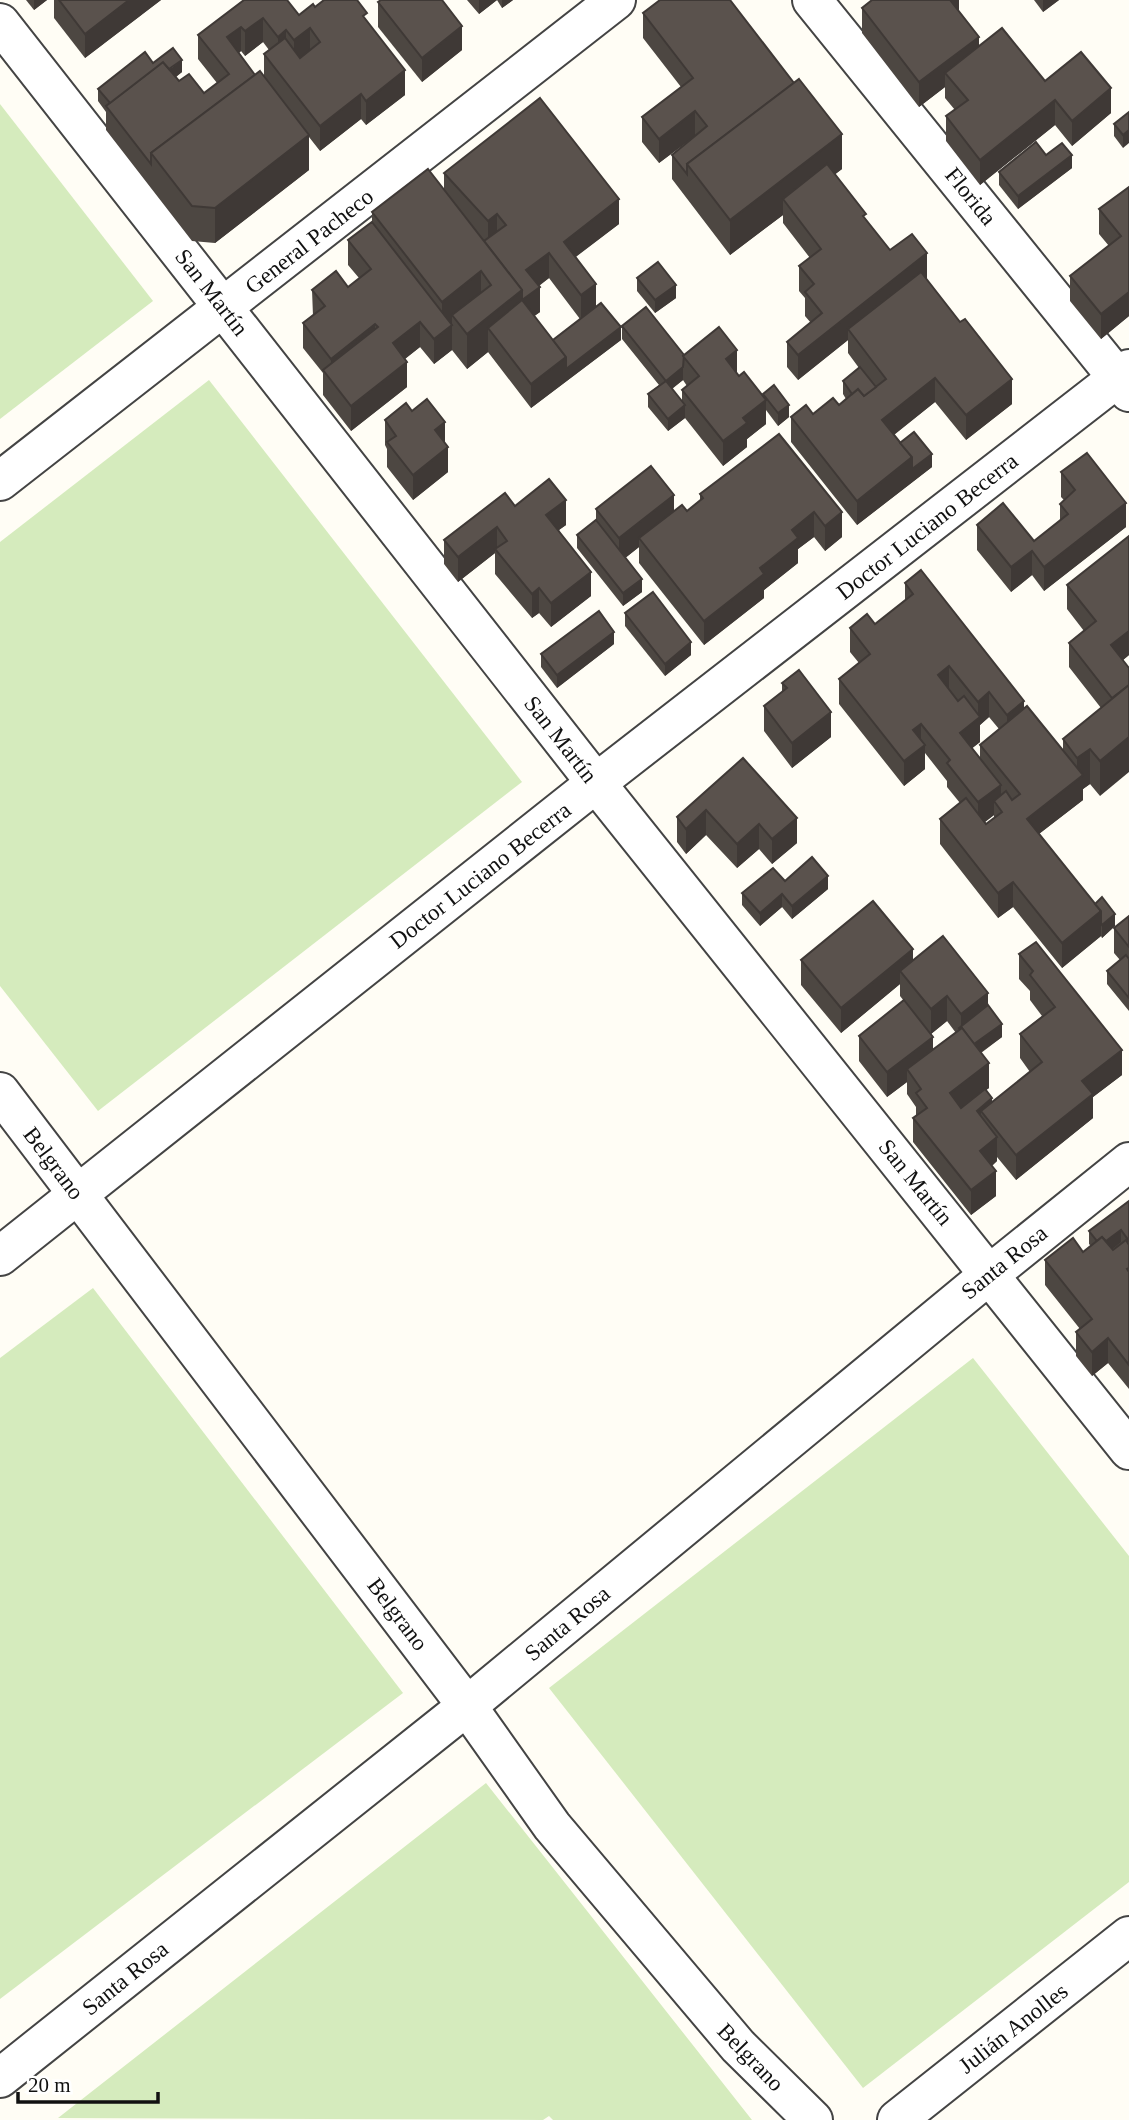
<svg xmlns="http://www.w3.org/2000/svg" width="1129" height="2120" viewBox="0 0 1129 2120" font-family="Georgia,serif">
<rect width="100%" height="100%" fill="#fffdf5"/>
<g fill="#d5ebbd">
<polygon points="0,104 153,301 0,419"/>
<polygon points="209,380 522,782 98,1111 0,986 0,542"/>
<polygon points="93,1288 403,1693 0,1999 0,1358"/>
<polygon points="973,1358 1129,1556 1129,1882 863,2088 549,1688"/>
<polygon points="486,1783 752,2120 553,2120 549,2116 543,2120 58,2118"/>
</g>
<g fill="none" stroke-linecap="round" stroke-linejoin="round">
<g stroke="#444" stroke-width="42">
<g id="minor">
<polyline points="812,0 1129,392"/>
<polyline points="0,23 596,783 1129,1450"/>
<polyline points="0,481 616,0"/>
<polyline points="0,1092 467,1706 552,1826 738,2046 813,2120"/>
<polyline points="0,1256 596,783 1129,369"/>
<polyline points="0,2078 467,1706 990,1274 1129,1162"/>
<polyline points="897,2120 1129,1936"/>
</g>
</g>
<use href="#minor" stroke="#fff" stroke-width="38"/>
</g>
<g fill="#4d4742" fill-rule="evenodd">
<polygon points="26,0 47,0 34,10"/>
<polygon points="54,0 161,0 85,58 54,18"/>
<path d="M244,0l55,15 16,-8 52,14 38,74 -39,30 -5,-6 -41,32 -11,-14v33l-94,73 -23,-2 -86,-111v-18l-8,-11v-12l55,-26 29,9 -6,5 3,4 25,12 13,-10 -19,-24v-24zM263,42l6,8 -5,4v22l-9,-1 -16,-22 2,-2 4,5z"/>
<polygon points="467,0 513,0 502,8 497,0 479,14"/>
<polygon points="959,0 959,11 979,47 1045,81 1111,113 1072,146 1055,125 980,185 946,141 946,116 955,110 945,98 945,87 919,107 862,33 862,8"/>
<polygon points="1034,0 1059,0 1043,12"/>
<polygon points="378,2 462,50 422,82 378,27"/>
<polygon points="643,13 842,169 835,174 866,221 890,250 927,278 926,279 1012,404 966,440 935,402 894,435 900,443 932,467 857,525 791,442 791,417 813,414 839,405 846,399 843,394 843,381 859,368 848,353 848,340 798,380 787,367 787,342 811,323 805,316 805,298 799,291 799,266 810,258 783,223 783,215 730,255 672,179 672,155 695,136 659,163 642,142 642,117 681,87 643,38"/>
<polygon points="1129,112 1123,148 1114,136 1114,124"/>
<polygon points="1046,155 1072,168 1018,209 999,185 999,172"/>
<path d="M444,173l175,51 -44,33 21,49 25,34 -90,68 -43,-56 -21,17 -15,-19 -18,14 -14,-17 -15,12 2,28 -56,44 -28,-36v-22l-20,-25v-25l10,-7 -1,-26 36,-3 11,-9 -11,-13v-25l24,-18v-10l72,-23zM549,278l31,41 -27,21 -19,-24 6,-4 -1,-26z"/>
<polygon points="1129,187 1129,316 1101,339 1070,301 1070,276 1109,246 1099,234 1099,209"/>
<polygon points="637,278 676,298 655,313 637,291"/>
<path d="M622,326l62,29 53,19 26,23v-3l26,23 -11,9 -12,-16v14l-19,15v8l-24,19 -38,-48 -17,13 -20,-24v-13l11,-9 -37,-46zM683,380l4,6 -5,4v12l-10,-13z"/>
<polygon points="412,411 445,443 448,472 413,500 387,467 387,449 385,445 385,420"/>
<polygon points="779,434 842,537 825,551 814,537 798,549 798,563 764,590 764,598 704,645 639,563 639,547 625,558 642,592 623,606 577,548 577,535 596,520 596,509 687,511 700,501 700,494"/>
<polygon points="1061,472 1126,527 1044,591 1032,575 1011,592 977,550 977,525 1034,541 1060,521 1060,504 1064,500 1061,497"/>
<polygon points="515,506 566,525 559,530 591,596 551,627 539,613 532,618 495,574 495,553 458,582 444,564 444,540"/>
<path d="M1129,536v119l-6,5 -23,136 -10,-12 -7,5v11l-44,34 56,70 20,22 -13,12 -1,-2 -39,32 -49,-61 -15,11 -58,-74v-25l20,-16 -13,-16v-6l-22,-28v16l-21,17 -65,-82v-25l20,-16 -9,-11v-24l25,-4 30,-24v-17l158,167v-11l38,-31 -32,-41v-24l15,-12 -17,-22v-24zM989,717l10,12 -19,16v13l-8,-10 8,-6v-17zM994,815v3l-8,6 -1,-2z"/>
<polygon points="625,613 691,655 665,676 625,626"/>
<polygon points="614,644 557,688 541,667 541,654"/>
<polygon points="782,683 831,737 792,768 764,731 764,706 782,692"/>
<polygon points="743,758 797,843 772,864 759,849 737,868 706,835 686,854 677,842 677,817"/>
<polygon points="785,881 828,889 792,919 782,907 760,926 742,905 742,893"/>
<polygon points="1129,916 1129,1011 1107,984 1107,971 1120,960 1114,953 1114,928"/>
<path d="M1019,954l103,121 -29,22v21l-77,62 -19,-23v4l-5,5 4,30 -25,19 -58,-73v-24l3,-2v-9l-9,-13v-12l-20,15 -28,-36v-25l45,-35 -4,-5v-12l-59,49 -40,-48v-25l112,1 75,44 14,32 -21,16 8,35 -3,2 6,12 38,-30 -10,-14v-24l22,-18 -12,-16v-9l-11,-12zM947,1021l9,12 -23,17 -2,-16z"/>
<polygon points="1129,1201 1129,1389 1108,1363 1092,1376 1076,1356 1076,1332 1080,1329 1045,1285 1045,1260 1083,1252 1091,1246 1089,1244 1089,1231"/>
</g>
<g fill="#3f3936">
<polygon points="34,0 47,0 34,10"/>
<polygon points="129,0 161,0 85,58 85,34"/>
<polygon points="479,0 497,0 479,14"/>
<polygon points="502,0 513,0 502,8"/>
<polygon points="950,0 959,0 959,18"/>
<polygon points="1043,0 1059,0 1043,12"/>
<polygon points="263,18 263,42 245,56 245,31"/>
<polygon points="462,26 462,50 422,82 422,58"/>
<polygon points="241,27 241,51 227,62 227,37"/>
<polygon points="310,28 310,53 294,64 294,40"/>
<polygon points="286,30 286,55 278,62 278,37"/>
<polygon points="979,37 979,62 945,73 945,87 919,107 919,82"/>
<polygon points="182,60 182,72 118,121 115,110"/>
<polygon points="405,70 405,95 366,125 366,101"/>
<polygon points="1111,88 1111,113 1072,146 1072,121"/>
<polygon points="361,94 361,119 320,151 320,126"/>
<polygon points="1055,100 1055,125 980,185 980,160"/>
<polygon points="695,111 695,136 659,163 659,139"/>
<polygon points="1129,130 1129,143 1123,148 1123,135"/>
<polygon points="842,134 842,169 791,209 783,199 783,215 730,255 730,220"/>
<polygon points="309,135 309,170 215,243 215,208"/>
<polygon points="1072,155 1072,168 1018,209 1018,196"/>
<polygon points="619,199 619,224 564,266 564,242"/>
<polygon points="497,214 497,238 488,246 488,221"/>
<polygon points="549,253 549,278 526,295 526,270"/>
<polygon points="927,253 927,278 853,336 848,329 848,340 798,380 798,355"/>
<polygon points="481,271 481,306 452,315 452,350 434,364 434,339 442,333 442,302"/>
<polygon points="596,284 596,309 581,320 581,295"/>
<polygon points="676,285 676,298 655,313 655,300"/>
<polygon points="540,287 540,312 522,325 522,300"/>
<polygon points="522,290 522,325 488,328 488,352 467,369 467,334"/>
<polygon points="1129,292 1129,316 1101,339 1101,314"/>
<polygon points="420,322 420,347 393,368 393,343"/>
<polygon points="375,324 375,349 331,381 331,359"/>
<polygon points="621,327 621,340 531,408 531,384 566,357"/>
<polygon points="737,350 737,375 726,359"/>
<polygon points="407,362 407,387 351,431 351,406"/>
<polygon points="683,367 683,380 666,393 666,381"/>
<polygon points="935,378 935,402 882,444 882,420"/>
<polygon points="1012,379 1012,404 966,440 966,415"/>
<polygon points="766,400 766,424 747,439 747,447 723,466 723,441 743,418"/>
<polygon points="685,405 685,418 668,431 668,419"/>
<polygon points="789,405 789,417 778,426 778,413"/>
<polygon points="445,422 445,447 435,430"/>
<polygon points="448,447 448,472 413,500 413,475"/>
<polygon points="932,454 932,467 857,525 857,501 912,457"/>
<polygon points="674,495 674,519 639,538 639,547 619,563 619,538"/>
<polygon points="566,500 566,525 546,539 546,515"/>
<polygon points="1126,503 1126,527 1044,591 1044,567"/>
<polygon points="814,512 814,537 798,549 798,563 764,590 764,598 704,645 704,621 760,568 792,530"/>
<polygon points="842,512 842,537 825,551 825,526"/>
<polygon points="497,527 497,551 495,549 495,553 458,582 458,557"/>
<polygon points="1032,551 1032,575 1011,592 1011,567"/>
<polygon points="591,572 591,596 551,627 551,603"/>
<polygon points="642,579 642,592 623,606 623,593"/>
<polygon points="539,588 539,613 532,618 532,594"/>
<polygon points="1129,631 1129,655 1111,670 1111,645"/>
<polygon points="614,632 614,644 557,688 557,675"/>
<polygon points="691,642 691,655 665,676 665,664"/>
<polygon points="949,666 949,691 938,675"/>
<polygon points="989,692 989,717 980,725 980,742 960,758 960,733 978,719 978,702"/>
<polygon points="1024,701 1024,726 1007,740 1007,715"/>
<polygon points="831,712 831,737 792,768 792,743"/>
<polygon points="921,724 921,748 925,745 925,769 904,786 904,761 913,730"/>
<polygon points="1129,737 1129,772 1100,796 1100,761"/>
<polygon points="1090,749 1090,784 1083,789 1083,800 1027,843 1027,819 1077,779 1077,758"/>
<polygon points="1001,785 1001,810 994,801 994,815 978,827 978,802"/>
<polygon points="706,810 706,835 686,854 686,829"/>
<polygon points="797,818 797,843 772,864 772,839"/>
<polygon points="759,824 759,849 737,868 737,844"/>
<polygon points="828,876 828,889 792,919 792,906"/>
<polygon points="1013,882 1013,907 998,918 998,893"/>
<polygon points="782,894 782,907 760,926 760,913"/>
<polygon points="1101,911 1101,936 1062,968 1062,943"/>
<polygon points="1115,914 1115,926 1102,938 1102,925"/>
<polygon points="913,949 913,973 900,971 900,984 841,1033 841,1008"/>
<polygon points="988,993 988,1018 961,1030 961,1014"/>
<polygon points="947,996 947,1021 931,1034 931,1009"/>
<polygon points="1002,1024 1002,1037 973,1058 973,1045"/>
<polygon points="933,1037 933,1061 907,1069 907,1082 887,1097 887,1072"/>
<polygon points="1122,1050 1122,1075 1093,1097 1093,1118 1016,1180 1016,1155 1082,1081"/>
<polygon points="989,1063 989,1088 950,1117 950,1093"/>
<polygon points="992,1098 992,1122 981,1111 981,1132 977,1111"/>
<polygon points="997,1137 997,1161 980,1175 980,1151"/>
<polygon points="996,1171 996,1196 971,1215 971,1190"/>
<polygon points="1121,1230 1121,1242 1101,1258 1101,1245"/>
<polygon points="1108,1338 1108,1363 1092,1376 1092,1352"/>
</g>
<g fill="#5a524d" stroke="#3f3936" stroke-width="2">
<polygon points="59,0 129,0 85,34"/>
<polygon points="244,0 287,0 299,15 313,4 315,7 324,0 357,0 367,13 363,16 405,70 366,101 361,94 320,126 264,54 285,38 300,58 320,42 310,28 294,40 286,30 278,37 263,18 245,31 241,27 227,37 255,75 151,153 151,164 106,106 163,62 179,81 189,74 204,93 229,74 198,35"/>
<polygon points="381,0 442,0 462,26 422,58 378,2"/>
<polygon points="660,0 730,0 794,83 687,164 687,174 672,155 707,126 695,111 659,139 642,117 693,78 643,13"/>
<polygon points="872,0 950,0 979,37 919,82 862,8"/>
<polygon points="1002,28 1045,81 1081,52 1111,88 1072,121 1055,100 980,160 946,116 968,100 945,73"/>
<polygon points="173,48 182,60 169,69 163,62 110,103 98,89 145,52 153,63"/>
<polygon points="260,71 309,135 215,208 192,206 151,153"/>
<polygon points="799,79 842,134 730,220 687,164"/>
<polygon points="540,98 619,199 564,242 596,284 581,295 549,253 526,270 540,287 522,300 522,290 484,241 506,225 497,214 488,221 444,173"/>
<polygon points="1129,112 1129,130 1123,135 1114,124"/>
<polygon points="1036,142 1046,155 1062,143 1072,155 1018,196 999,172"/>
<polygon points="827,164 866,214 863,216 890,250 912,234 927,253 798,355 787,342 822,313 805,292 814,284 799,266 821,249 783,199"/>
<polygon points="428,169 522,290 467,334 452,315 491,285 481,271 442,302 372,212"/>
<polygon points="1129,187 1129,292 1101,314 1070,276 1121,236 1099,209"/>
<polygon points="372,222 452,325 434,339 420,322 393,343 407,362 351,406 323,370 378,327 375,324 331,359 303,323 325,306 312,290 336,271 348,287 371,269 348,240"/>
<polygon points="658,262 676,285 655,300 637,278"/>
<polygon points="921,272 960,322 965,319 1012,379 966,415 935,378 882,420 912,457 857,501 791,417 806,405 813,414 833,398 839,405 858,389 864,396 886,379 848,329"/>
<polygon points="522,300 566,357 531,384 488,328"/>
<polygon points="601,303 621,327 566,369 566,357 553,340"/>
<polygon points="646,307 684,355 683,367 666,381 622,326"/>
<polygon points="719,327 737,350 726,359 739,376 744,372 766,400 743,418 747,423 723,441 682,390 699,376 683,356"/>
<polygon points="860,367 876,387 864,396 858,389 852,394 843,381"/>
<polygon points="666,381 685,405 668,419 648,394"/>
<polygon points="774,385 789,405 778,413 763,394"/>
<polygon points="427,399 445,422 435,430 448,447 413,475 387,442 396,436 385,420 406,403 412,411"/>
<polygon points="914,432 932,454 912,469 912,457 900,443"/>
<polygon points="779,434 842,512 825,526 814,512 792,530 798,538 760,568 764,574 704,621 639,538 682,505 687,511 703,498 700,494"/>
<polygon points="1087,453 1126,503 1044,567 1032,551 1011,567 977,525 1003,503 1034,541 1068,514 1060,504 1075,490 1061,472"/>
<polygon points="651,466 674,495 619,538 596,509"/>
<polygon points="549,479 566,500 546,515 591,572 551,603 539,588 532,594 495,549 507,541 497,527 458,557 444,540 505,493 515,506"/>
<polygon points="596,520 642,579 623,593 577,535"/>
<polygon points="1129,536 1129,631 1111,645 1129,668 1129,685 1112,698 1069,643 1096,621 1067,585"/>
<polygon points="921,570 1024,701 1007,715 989,692 978,702 949,666 938,675 958,701 964,696 980,717 960,733 1001,785 978,802 947,763 950,760 921,724 913,730 925,745 904,761 839,679 870,654 850,628 867,614 875,624 913,594 905,583"/>
<polygon points="653,592 691,642 665,664 625,613"/>
<polygon points="599,611 614,632 557,675 541,654"/>
<polygon points="799,670 831,712 792,743 764,706 787,688 782,683"/>
<polygon points="1129,685 1129,737 1100,761 1090,749 1077,758 1063,739"/>
<polygon points="1027,706 1083,775 1027,819 1101,911 1062,943 1013,882 998,893 940,819 966,798 986,824 1002,812 994,801 1006,791 1012,800 1020,794 980,745"/>
<polygon points="743,758 797,818 772,839 759,824 737,844 706,810 686,829 677,817"/>
<polygon points="812,857 828,876 792,906 782,894 760,913 742,893 773,868 785,881"/>
<polygon points="1102,897 1115,914 1102,925 1101,923 1101,911 1095,904"/>
<polygon points="873,901 913,949 841,1008 801,960"/>
<polygon points="1129,916 1129,947 1114,928"/>
<polygon points="943,936 988,993 961,1014 947,996 931,1009 900,971"/>
<polygon points="1036,942 1122,1050 1082,1081 1093,1094 1016,1155 981,1111 1042,1062 1020,1034 1055,1007 1030,975 1033,971 1019,954"/>
<polygon points="1126,955 1129,959 1129,998 1107,971"/>
<polygon points="904,1000 933,1037 887,1072 859,1036"/>
<polygon points="988,1005 1002,1024 974,1044 962,1028 960,1029 959,1028"/>
<polygon points="962,1028 989,1063 950,1093 961,1108 985,1089 992,1098 977,1111 997,1137 980,1151 996,1171 971,1190 913,1118 927,1108 916,1093 921,1089 907,1069"/>
<polygon points="1129,1201 1129,1241 1121,1230 1106,1241 1102,1237 1097,1241 1089,1231"/>
<polygon points="1102,1237 1113,1250 1126,1240 1129,1245 1129,1268 1127,1269 1129,1272 1129,1365 1108,1338 1092,1352 1076,1332 1092,1319 1045,1260 1073,1238 1083,1252"/>
</g>
<g text-anchor="middle" stroke-width="7" stroke-linejoin="round" paint-order="stroke">
<g font-size="23" fill="#111" stroke="#fff">
<text transform="translate(971 196) rotate(51)" y="8">Florida</text>
<text transform="translate(309 241) rotate(-38)" y="8">General Pacheco</text>
<text transform="translate(212 292) rotate(52)" y="8">San Martín</text>
<text transform="translate(927 526) rotate(-38)" y="8">Doctor Luciano Becerra</text>
<text transform="translate(561 739) rotate(52)" y="8">San Martín</text>
<text transform="translate(480 875) rotate(-38)" y="8">Doctor Luciano Becerra</text>
<text transform="translate(54 1163) rotate(53)" y="8">Belgrano</text>
<text transform="translate(916 1182) rotate(51)" y="8">San Martín</text>
<text transform="translate(1004 1262) rotate(-39)" y="8">Santa Rosa</text>
<text transform="translate(398 1614) rotate(53)" y="8">Belgrano</text>
<text transform="translate(567 1623) rotate(-40)" y="8">Santa Rosa</text>
<text transform="translate(125 1978) rotate(-39)" y="8">Santa Rosa</text>
<text transform="translate(1013 2028) rotate(-38)" y="8">Julián Anolles</text>
<text transform="translate(751 2057) rotate(46)" y="8">Belgrano</text>
</g>
</g>
<path d="M18 2092v10h140v-10" fill="none" stroke="#111111" stroke-width="3.5"/>
<text x="28" y="2092" font-size="21" fill="#111111" stroke="#ffffff" stroke-width="5" paint-order="stroke">20 m</text>
</svg>
